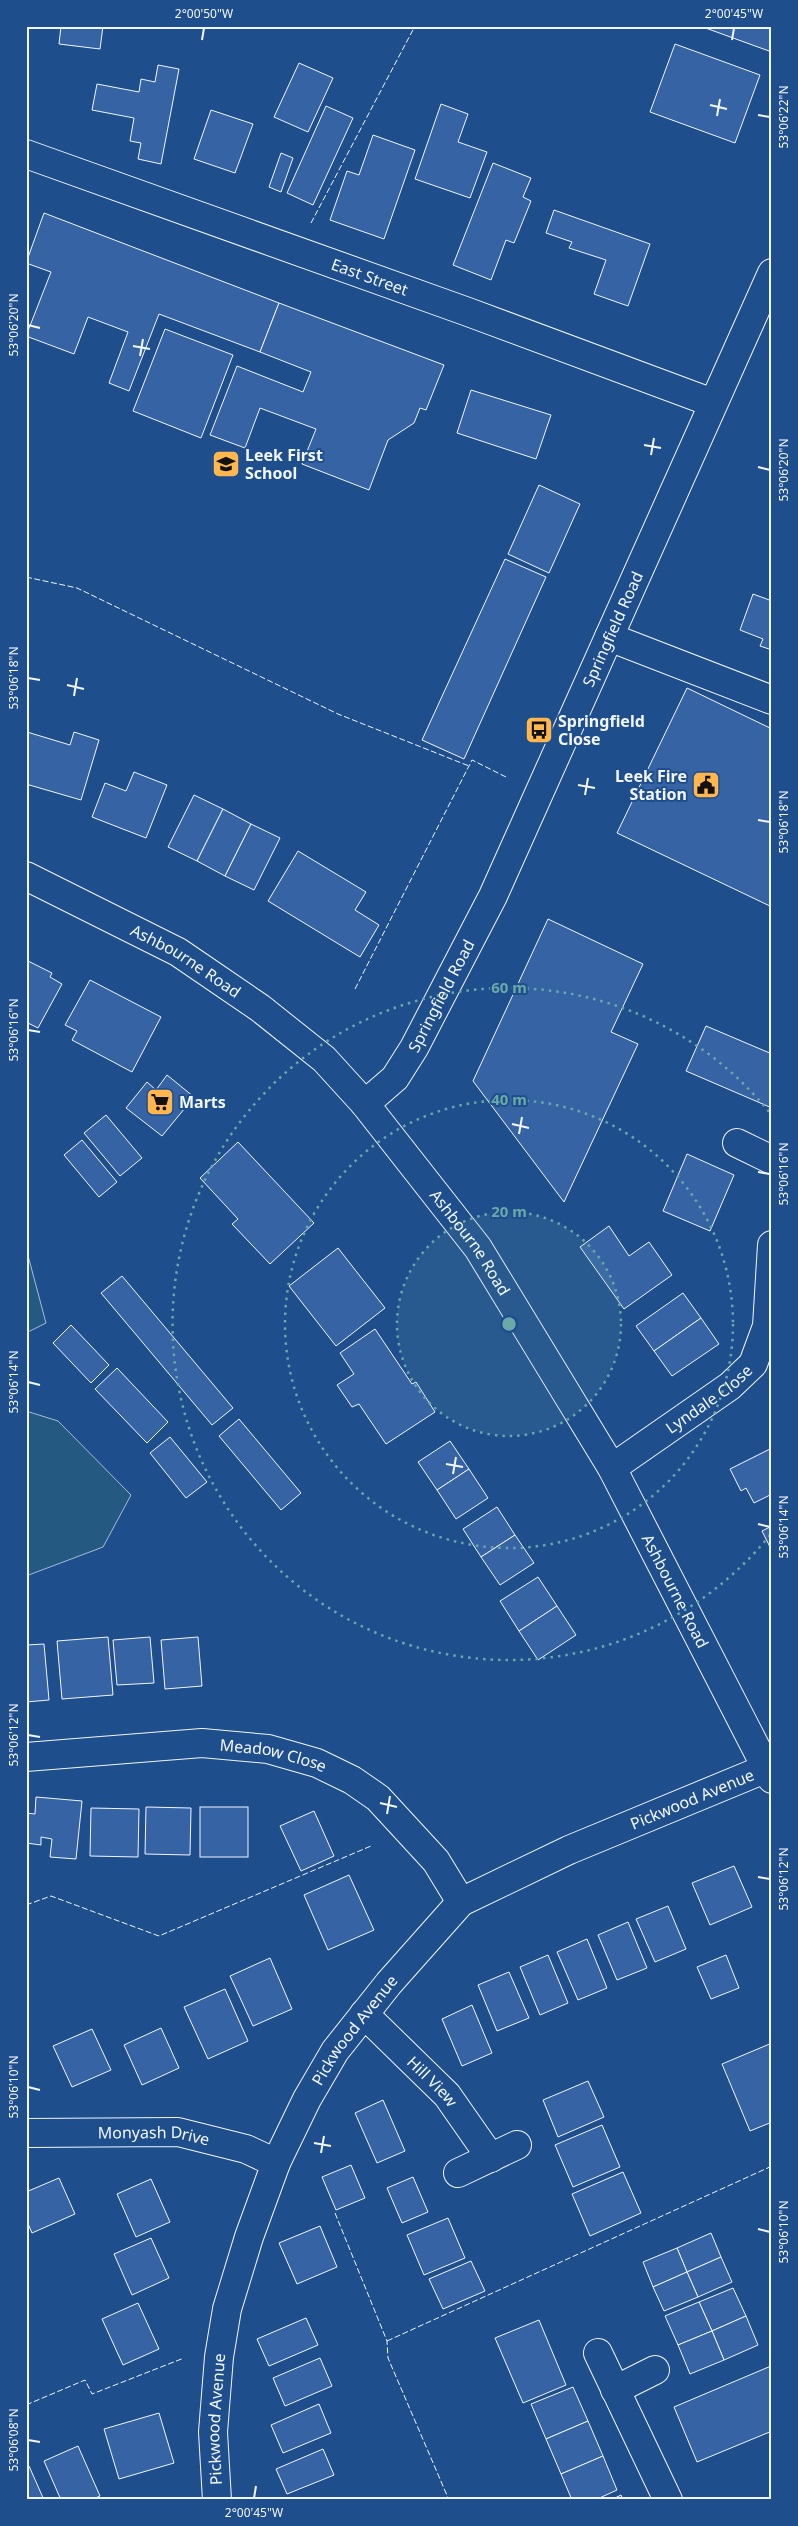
<svg xmlns="http://www.w3.org/2000/svg" width="798" height="2526" viewBox="0 0 798 2526" font-family="'Noto Sans',sans-serif">
<rect width="100%" height="100%" fill="#1f4e8c"/>
<g fill="#245a82" stroke="#a8bbd7">
<polygon points="26,1248 46,1323 26,1333"/>
<polygon points="26,1411 58,1421 131,1495 103,1547 26,1576"/>
</g>
<g fill="#3563a3" stroke="#f2f6ff">
<polygon points="61,26 103,26 100,49 59,44"/>
<polygon points="700,26 772,26 772,43 769,51"/>
<polygon points="675,44 760,75 735,143 650,112"/>
<polygon points="299,63 333,78 308,132 274,117"/>
<polygon points="158,65 179,69 161,164 138,159 141,143 130,141 134,118 92,110 97,84 139,92 141,79 155,82"/>
<polygon points="441,104 468,114 458,142 487,152 470,198 415,179"/>
<polygon points="326,106 353,118 313,205 287,193"/>
<polygon points="211,110 253,124 235,173 194,159"/>
<polygon points="373,135 415,150 384,239 330,220 347,171 359,175"/>
<polygon points="281,153 293,158 281,192 269,187"/>
<polygon points="493,163 531,178 523,197 531,201 514,243 506,240 491,280 453,265"/>
<polygon points="554,210 650,244 628,306 594,294 606,260 569,248 572,242 546,233"/>
<polygon points="44,213 279,303 260,352 159,314 129,391 109,383 128,332 88,317 74,354 26,336 51,272 26,263"/>
<polygon points="279,303 444,365 426,410 420,408 414,423 388,440 369,490 302,464 316,429 260,408 245,448 210,435 237,366 303,392 311,372 260,352"/>
<polygon points="165,329 233,355 201,438 133,411"/>
<polygon points="471,390 551,415 536,459 457,433"/>
<polygon points="539,485 580,504 549,573 508,554"/>
<polygon points="505,559 546,577 464,759 422,740"/>
<polygon points="753,594 772,601 772,650 760,646 763,639 740,630"/>
<polygon points="687,688 772,729 772,907 617,833"/>
<polygon points="27,732 70,745 74,732 99,740 81,800 26,784"/>
<polygon points="134,772 167,785 146,838 92,817 105,783 126,791"/>
<polygon points="194,795 223,809 197,861 168,847"/>
<polygon points="223,809 251,824 225,876 197,861"/>
<polygon points="251,824 280,838 254,890 225,876"/>
<polygon points="298,851 366,892 355,910 379,925 360,957 268,901"/>
<polygon points="548,919 643,964 611,1032 638,1044 564,1202 473,1081"/>
<polygon points="26,960 52,973 50,977 62,984 38,1028 26,1022"/>
<polygon points="90,980 161,1017 132,1072 72,1040 77,1031 65,1025"/>
<polygon points="706,1026 772,1054 772,1108 686,1071"/>
<polygon points="167,1075 194,1097 162,1136 126,1108 147,1082 156,1090"/>
<polygon points="106,1115 142,1158 120,1176 84,1133"/>
<polygon points="82,1140 117,1182 99,1197 64,1155"/>
<polygon points="238,1142 314,1223 270,1264 232,1224 238,1219 200,1178"/>
<polygon points="687,1154 734,1175 710,1231 663,1211"/>
<polygon points="609,1226 629,1256 649,1242 672,1275 624,1309 580,1247"/>
<polygon points="338,1248 385,1308 336,1346 289,1286"/>
<polygon points="122,1276 233,1408 212,1425 101,1293"/>
<polygon points="683,1293 701,1318 654,1351 636,1326"/>
<polygon points="701,1318 719,1344 672,1376 654,1351"/>
<polygon points="71,1325 109,1365 91,1383 53,1343"/>
<polygon points="375,1329 412,1384 416,1382 435,1412 386,1444 359,1404 352,1407 337,1385 354,1374 340,1353"/>
<polygon points="117,1368 168,1422 147,1443 95,1389"/>
<polygon points="239,1419 301,1493 281,1510 219,1436"/>
<polygon points="170,1437 207,1482 186,1498 150,1453"/>
<polygon points="450,1441 469,1469 437,1490 418,1462"/>
<polygon points="772,1448 772,1494 754,1503 746,1488 741,1491 730,1469"/>
<polygon points="469,1469 488,1498 456,1519 437,1490"/>
<polygon points="497,1507 515,1535 481,1557 463,1529"/>
<polygon points="772,1526 772,1551 762,1531"/>
<polygon points="515,1535 534,1563 500,1585 481,1557"/>
<polygon points="538,1577 557,1606 519,1631 500,1601"/>
<polygon points="557,1606 576,1635 538,1660 519,1631"/>
<polygon points="108,1637 113,1695 62,1699 57,1641"/>
<polygon points="150,1637 154,1683 117,1685 113,1640"/>
<polygon points="198,1637 202,1686 165,1689 161,1640"/>
<polygon points="44,1644 49,1700 26,1702 26,1645"/>
<polygon points="36,1797 82,1801 76,1859 50,1857 52,1839 41,1837 41,1845 26,1843 26,1813 35,1814"/>
<polygon points="146,1807 191,1808 190,1855 145,1854"/>
<rect x="200" y="1807" width="48" height="50"/>
<polygon points="91,1808 139,1809 138,1857 90,1856"/>
<polygon points="314,1811 334,1856 301,1871 280,1826"/>
<polygon points="734,1866 752,1907 710,1925 692,1883"/>
<polygon points="349,1875 374,1930 328,1950 304,1895"/>
<polygon points="668,1906 686,1949 655,1962 636,1919"/>
<polygon points="628,1922 647,1968 617,1980 598,1935"/>
<polygon points="587,1939 607,1988 578,2000 557,1952"/>
<polygon points="548,1955 568,2003 540,2015 520,1967"/>
<polygon points="726,1955 739,1988 711,1999 697,1967"/>
<polygon points="270,1958 292,2009 253,2026 230,1976"/>
<polygon points="509,1972 529,2018 497,2031 478,1985"/>
<polygon points="225,1989 248,2041 208,2059 184,2007"/>
<polygon points="472,2005 492,2053 462,2066 442,2019"/>
<polygon points="161,2028 179,2068 142,2085 124,2045"/>
<polygon points="92,2029 111,2070 72,2087 53,2046"/>
<polygon points="772,2043 772,2122 750,2131 722,2064"/>
<polygon points="588,2081 604,2117 558,2137 543,2100"/>
<polygon points="383,2100 405,2151 377,2163 355,2113"/>
<polygon points="602,2125 620,2167 573,2187 555,2145"/>
<polygon points="351,2165 365,2198 336,2210 322,2177"/>
<polygon points="623,2172 641,2213 590,2236 572,2194"/>
<polygon points="413,2177 428,2212 402,2223 387,2188"/>
<polygon points="59,2178 75,2214 32,2233 26,2219 26,2192"/>
<polygon points="151,2179 170,2222 136,2237 117,2194"/>
<polygon points="448,2218 465,2258 424,2275 407,2235"/>
<polygon points="320,2226 337,2267 297,2284 279,2243"/>
<polygon points="711,2233 721,2257 687,2272 677,2248"/>
<polygon points="151,2238 169,2278 132,2295 114,2254"/>
<polygon points="677,2248 687,2272 653,2287 643,2262"/>
<polygon points="721,2257 732,2282 698,2297 687,2272"/>
<polygon points="471,2261 485,2291 443,2309 429,2279"/>
<polygon points="687,2272 698,2297 664,2311 653,2287"/>
<polygon points="733,2288 746,2316 712,2331 699,2302"/>
<polygon points="699,2302 712,2331 678,2345 665,2316"/>
<polygon points="138,2303 159,2349 123,2365 102,2319"/>
<polygon points="746,2316 758,2345 724,2360 712,2331"/>
<polygon points="306,2318 318,2345 269,2366 257,2339"/>
<polygon points="539,2320 566,2385 523,2403 495,2338"/>
<polygon points="712,2331 724,2360 690,2374 678,2345"/>
<polygon points="320,2358 332,2386 285,2406 273,2378"/>
<polygon points="771,2366 772,2431 697,2462 674,2407"/>
<polygon points="573,2387 588,2421 546,2439 531,2404"/>
<polygon points="319,2404 331,2433 283,2453 271,2425"/>
<polygon points="159,2413 174,2463 119,2479 104,2429"/>
<polygon points="588,2421 603,2456 561,2474 546,2439"/>
<polygon points="78,2446 100,2496 91,2500 61,2500 44,2461"/>
<polygon points="323,2449 334,2475 287,2494 276,2469"/>
<polygon points="603,2456 617,2490 595,2500 572,2500 561,2474"/>
<polygon points="29,2466 44,2500 26,2500 26,2468"/>
<polygon points="621,2495 623,2500 611,2500"/>
</g>
<g fill="none" stroke-linecap="round" stroke-linejoin="round">
<g stroke="#f2f6ff" stroke-width="30">
<g id="street">
<path id="s1" d="M26,154l442,158 245,91"/>
<polyline points="609,637 772,700"/>
<polyline points="737,1143 772,1160"/>
<path id="s2" d="M612,1468l118,-82 23,-22 14,-38 5,-81"/>
<path id="s3" d="M26,1757l176,-14 66,6 49,14 35,17 26,18 58,63 25,41"/>
<path id="s4" d="M364,2014l83,81 44,63"/>
<path id="s5" d="M26,2133l152,-1 68,17 30,14"/>
<polyline points="458,2173 517,2145"/>
<polyline points="598,2353 668,2500"/>
<polyline points="615,2390 655,2370"/>
<path id="s6" d="M217,2500l-4,-68 6,-75 8,-48 22,-72 27,-74 31,-64 28,-48 54,-68 72,-81 108,-52 198,-82"/>
</g>
</g>
<g stroke="#f2f6ff" stroke-width="30">
<g id="highway">
<path id="s7" d="M26,876l152,76 82,56 64,51 41,45 113,144 134,220 160,311"/>
<path id="s8" d="M365,1104l30,-26 19,-30 79,-152 279,-623"/>
</g>
</g>
<use href="#street" stroke="#1f4e8c" stroke-width="28"/>
<use href="#highway" stroke="#1f4e8c" stroke-width="28"/>
<g stroke="#f2f6ff" stroke-width="1" stroke-dasharray="6 2.5" stroke-linecap="butt">
<polyline points="311,223 415,26"/>
<polyline points="26,577 77,588 338,714 469,766"/>
<polyline points="355,989 472,760 508,778"/>
<polyline points="26,1905 51,1896 159,1936 371,1846"/>
<polyline points="335,2213 387,2341 388,2358 449,2500"/>
<polyline points="387,2341 772,2166"/>
<polyline points="26,2405 85,2380 92,2394 184,2358"/>
</g>
</g>
<path fill="none" stroke="#f2f6ff" stroke-width="2" d="M202,40l2,-12M732,40l2,-12M710,105l17,4M758,115l12,2M717,116l3,-17M28,325l12,3M133,346l17,3M140,356l3,-17M644,445l17,3M651,455l3,-17M758,467l12,3M28,678l12,2M67,685l17,4M74,696l3,-18M578,785l17,3M585,795l3,-17M758,820l12,2M28,1030l12,2M512,1124l17,4M519,1134l3,-17M758,1172l12,2M28,1382l12,3M446,1464l17,3M453,1474l3,-17M758,1524l12,3M28,1735l12,2M380,1803l17,4M387,1814l3,-18M758,1877l12,2M28,2087l12,3M314,2143l17,3M321,2153l3,-17M758,2229l12,3M28,2440l12,2M254,2498l2,-12"/>
<circle cx="509" cy="1324" r="112" fill="#6aa9a8" fill-opacity=".12"/>
<g fill="none" stroke="#6aa9a8" stroke-width="2.5" stroke-dasharray="2.5 5">
<circle cx="509" cy="1324" r="112"/>
<circle cx="509" cy="1324" r="224"/>
<path d="M770 1535A336 336 0 1 1 770 1113"/>
</g>
<defs>
<g id="school-square" transform="scale(1.4375)"><rect x="-9" y="-9" width="18" height="18" rx="4" fill="#ffb74d" stroke="#1f4e8c"/><path d="M0-5L7-2L0 1L-7-2ZM-4 1L0 2.5L4 1V4Q0 6-4 4Z" fill="#111"/></g>
<g id="bus-square" transform="scale(1.4375)"><rect x="-9" y="-9" width="18" height="18" rx="4" fill="#ffb74d" stroke="#1f4e8c"/><path d="M-5-6H5V4H4V6H2V4H-2V6H-4V4H-5ZM-3.5-4V0h7V-4ZM-3.5 1.2v1.5H-2V1.2ZM2 1.2v1.5H3.5V1.2Z" fill="#111"/></g>
<g id="civic-square" transform="scale(1.4375)"><rect x="-9" y="-9" width="18" height="18" rx="4" fill="#ffb74d" stroke="#1f4e8c"/><path d="M-.6-6.5H3V-4.5H.6V-3L4-1V1h2V6H-6V1h2V-1L-.6-3ZM-1.2 2.5V6h2.4V2.5Z" fill="#111"/></g>
<g id="supermarket-square" transform="scale(1.4375)"><rect x="-9" y="-9" width="18" height="18" rx="4" fill="#ffb74d" stroke="#1f4e8c"/><path d="M-6-5.5h2.5l.6 2H6L4.5 2H-2.5L-4.4-4H-6ZM-1.5 3.2a1.3 1.3 0 1 0 .1 0ZM3 3.2a1.3 1.3 0 1 0 .1 0Z" fill="#111"/></g>
</defs>
<g fill-rule="evenodd">
<use href="#school-square" x="226" y="464"/>
<use href="#bus-square" x="539" y="730"/>
<use href="#civic-square" x="706" y="785"/>
<use href="#supermarket-square" x="160" y="1102"/>
</g>
<g text-anchor="middle" stroke-width="4" stroke-linejoin="round" paint-order="stroke">
<g font-size="16" fill="#f2f6ff" stroke="#1f4e8c">
<text dy="6" stroke="none"><textPath href="#s1" startOffset="365">East Street</textPath></text>
<text dy="6" stroke="none"><textPath href="#s8" startOffset="539">Springfield Road</textPath></text>
<text dy="6" stroke="none"><textPath href="#s7" startOffset="181">Ashbourne Road</textPath></text>
<text dy="6" stroke="none"><textPath href="#s8" startOffset="134">Springfield Road</textPath></text>
<text dy="6" stroke="none"><textPath href="#s7" startOffset="586">Ashbourne Road</textPath></text>
<text dy="6" stroke="none"><textPath href="#s2" startOffset="119">Lyndale Close</textPath></text>
<text dy="6" stroke="none"><textPath href="#s7" startOffset="991">Ashbourne Road</textPath></text>
<text dy="6" stroke="none"><textPath href="#s3" startOffset="249">Meadow Close</textPath></text>
<text dy="6" stroke="none"><textPath href="#s6" startOffset="921">Pickwood Avenue</textPath></text>
<text dy="6" stroke="none"><textPath href="#s6" startOffset="501">Pickwood Avenue</textPath></text>
<text dy="6" stroke="none"><textPath href="#s4" startOffset="96">Hill View</textPath></text>
<text dy="6" stroke="none"><textPath href="#s5" startOffset="128">Monyash Drive</textPath></text>
<text dy="6" stroke="none"><textPath href="#s6" startOffset="81">Pickwood Avenue</textPath></text>
</g>
<g font-size="16" font-weight="bold" fill="#f2f6ff" stroke="#1f4e8c" text-anchor="start">
<text x="245" y="461">Leek First<tspan x="245" dy="18">School</tspan></text>
<text x="558" y="727">Springfield<tspan x="558" dy="18">Close</tspan></text>
<text x="687" y="782" text-anchor="end">Leek Fire<tspan x="687" dy="18">Station</tspan></text>
<text x="179" y="1108">Marts</text>
</g>
</g>
<circle cx="509" cy="1324" r="8" fill="#6aa9a8" stroke="#1f4e8c" stroke-width="2.5"/>
<g font-size="15" text-anchor="middle" font-weight="bold" fill="#6aa9a8" stroke="#1f4e8c" stroke-width="4" stroke-linejoin="round" paint-order="stroke">
<text x="509" y="993">60 m</text>
<text x="509" y="1105">40 m</text>
<text x="509" y="1217">20 m</text>
</g>
<rect width="798" height="2526" fill="none" stroke="#1f4e8c" stroke-width="55"/>
<rect x="28" y="28" width="742" height="2470" fill="none" stroke="#f2f6ff" stroke-width="2"/>
<g font-size="12" text-anchor="middle" fill="#f2f6ff">
<text x="204" y="18">2°00'50"W</text>
<text x="734" y="18">2°00'45"W</text>
<text transform="translate(784 117) rotate(-90)" y="4">53°06'22"N</text>
<text transform="translate(14 325) rotate(-90)" y="4">53°06'20"N</text>
<text transform="translate(784 470) rotate(-90)" y="4">53°06'20"N</text>
<text transform="translate(14 678) rotate(-90)" y="4">53°06'18"N</text>
<text transform="translate(784 822) rotate(-90)" y="4">53°06'18"N</text>
<text transform="translate(14 1030) rotate(-90)" y="4">53°06'16"N</text>
<text transform="translate(784 1174) rotate(-90)" y="4">53°06'16"N</text>
<text transform="translate(14 1382) rotate(-90)" y="4">53°06'14"N</text>
<text transform="translate(784 1527) rotate(-90)" y="4">53°06'14"N</text>
<text transform="translate(14 1735) rotate(-90)" y="4">53°06'12"N</text>
<text transform="translate(784 1879) rotate(-90)" y="4">53°06'12"N</text>
<text transform="translate(14 2087) rotate(-90)" y="4">53°06'10"N</text>
<text transform="translate(784 2232) rotate(-90)" y="4">53°06'10"N</text>
<text transform="translate(14 2440) rotate(-90)" y="4">53°06'08"N</text>
<text x="254" y="2517">2°00'45"W</text>
</g>
</svg>
